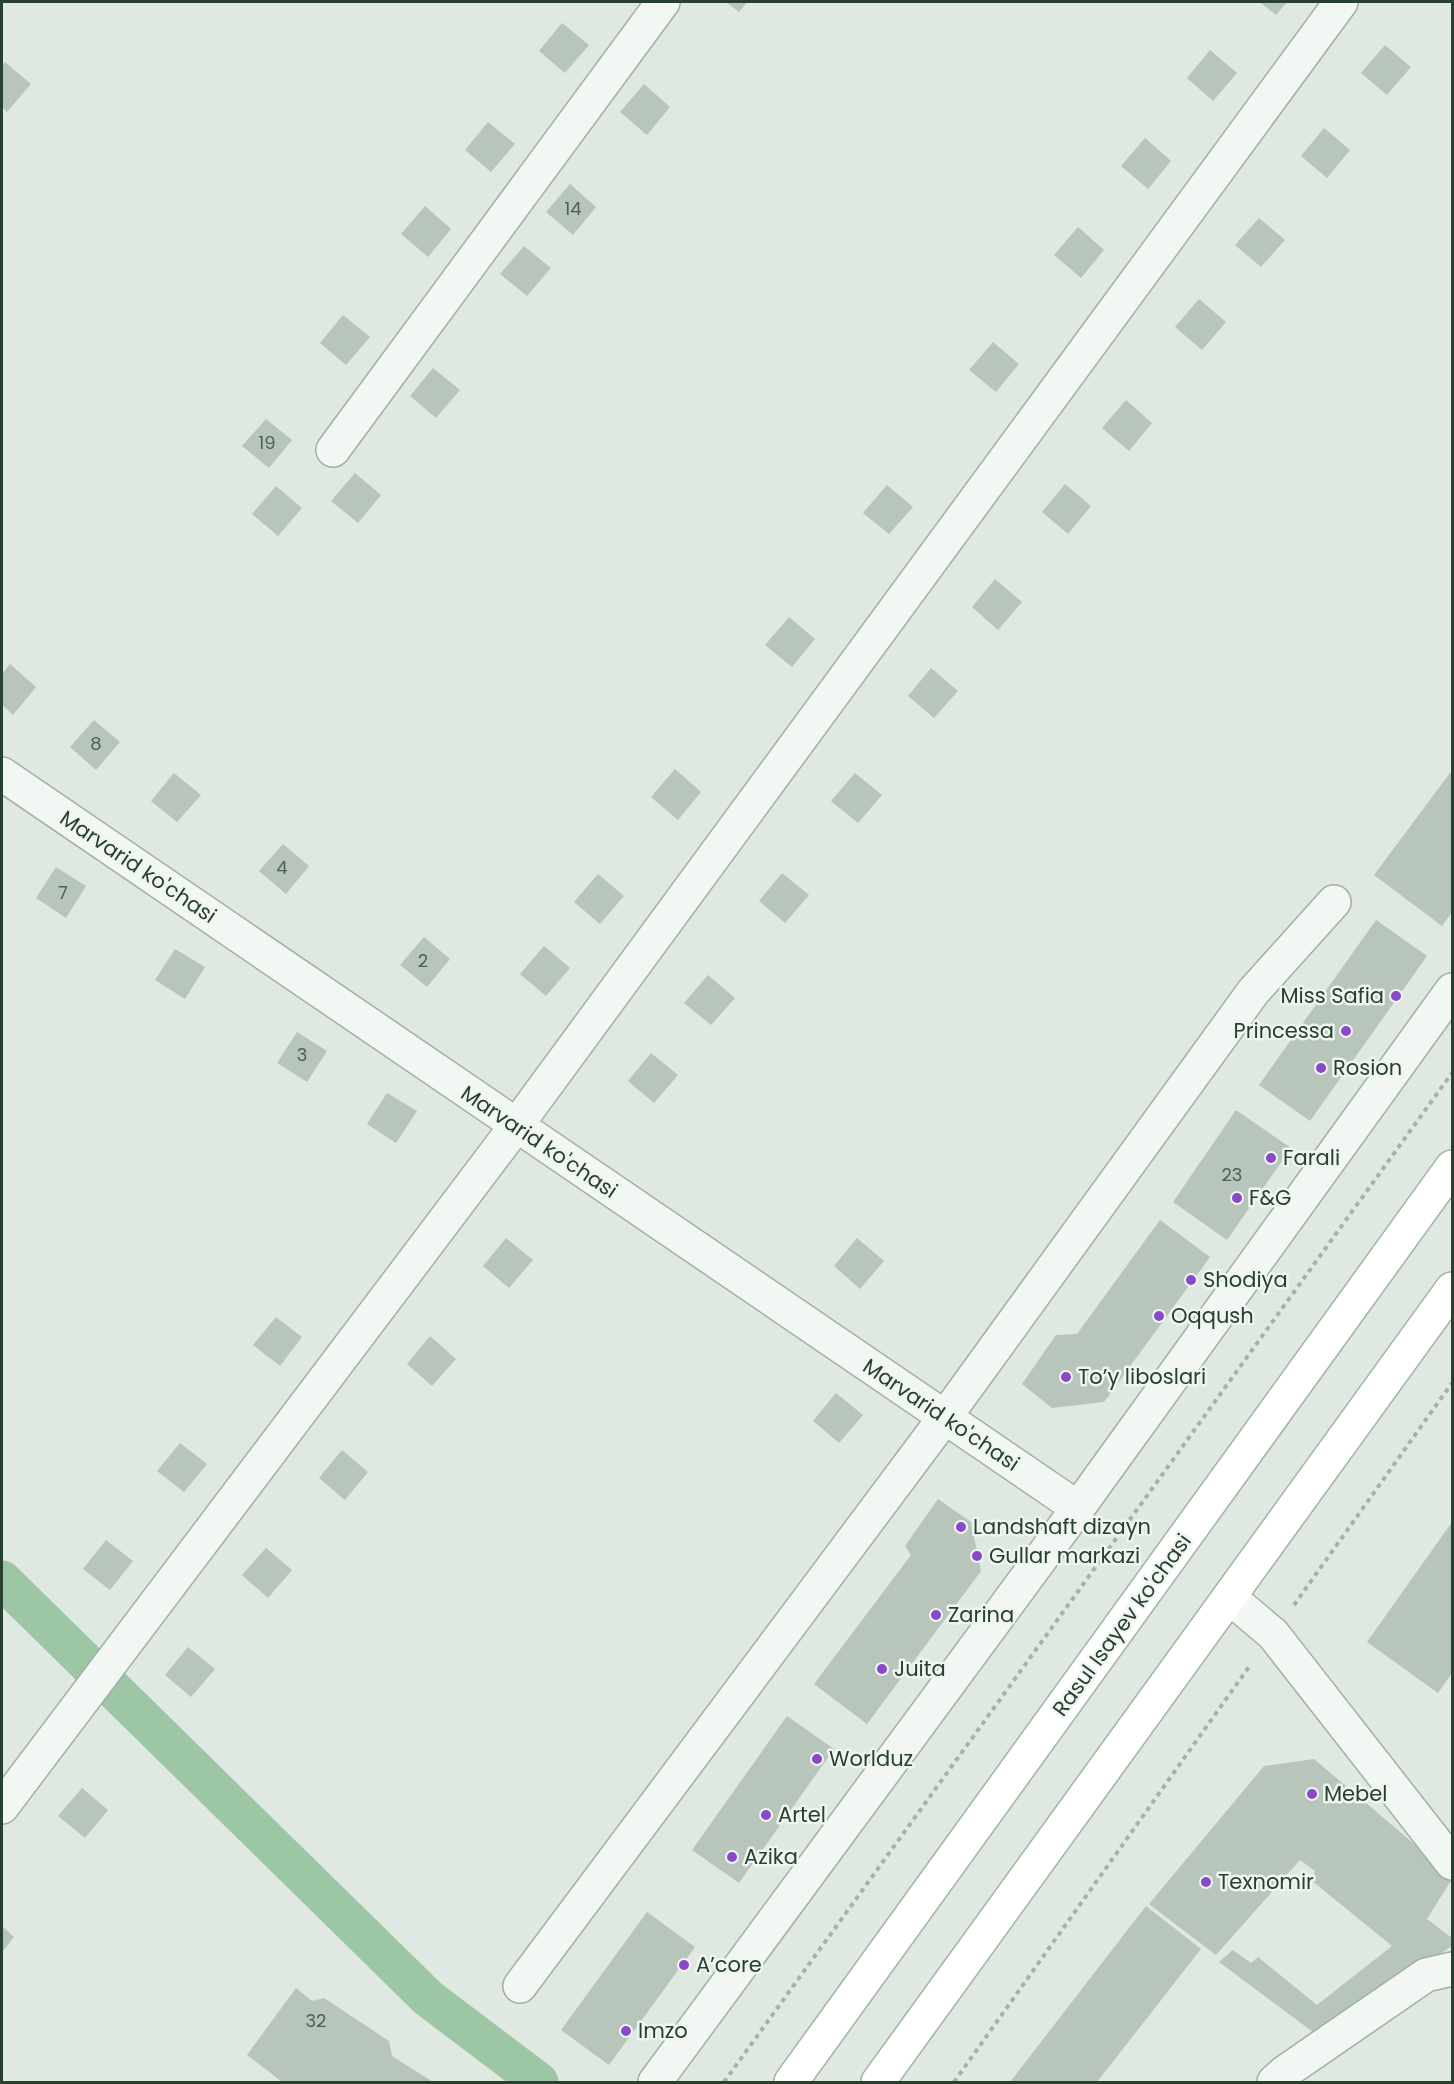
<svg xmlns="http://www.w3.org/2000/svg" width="1454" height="2084" viewBox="0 0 1454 2084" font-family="Poppins,sans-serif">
<rect width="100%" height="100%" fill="#e0e8e2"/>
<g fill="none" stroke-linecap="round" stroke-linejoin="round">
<polyline stroke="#9cc6a4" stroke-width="39" points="2,1580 428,1998 539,2082"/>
</g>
<g fill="#b7c5bb">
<polygon points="726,2 747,2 739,12"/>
<polygon points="1260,2 1287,2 1276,15"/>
<polygon points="562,23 589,45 565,73 539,51"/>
<polygon points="1385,45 1411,67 1387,95 1361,73"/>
<polygon points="1210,50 1237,73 1213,101 1187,78"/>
<polygon points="5,62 31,84 7,112 2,107 2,66"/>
<polygon points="644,84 670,107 647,135 620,112"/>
<polygon points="488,122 515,144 491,172 465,150"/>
<polygon points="1324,128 1350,150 1327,178 1301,156"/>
<polygon points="1145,138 1171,161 1148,189 1121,166"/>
<polygon points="570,184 596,207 573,235 546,212"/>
<polygon points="425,206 451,229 428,257 401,234"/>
<polygon points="1259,218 1285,240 1261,267 1235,245"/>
<polygon points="1078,227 1104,250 1081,278 1054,255"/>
<polygon points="524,246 551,268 527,296 500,274"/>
<polygon points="1199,299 1226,322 1202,350 1175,327"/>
<polygon points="343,315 370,337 346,365 320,343"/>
<polygon points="993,342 1019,364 996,392 969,370"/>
<polygon points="433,368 460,390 436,418 410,396"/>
<polygon points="1126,400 1152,423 1129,451 1102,428"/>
<polygon points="266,419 292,440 269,468 242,446"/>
<polygon points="355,473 381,495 358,523 331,501"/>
<polygon points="1065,484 1091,506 1068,534 1042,512"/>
<polygon points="887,485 913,507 889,534 863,513"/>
<polygon points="276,486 302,508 278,536 252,514"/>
<polygon points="995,579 1022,602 998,630 972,607"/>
<polygon points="789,617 815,639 792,667 765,645"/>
<polygon points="10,664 36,687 13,715 2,705 2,674"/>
<polygon points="931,668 958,691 934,718 908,696"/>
<polygon points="94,720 120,742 96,770 70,747"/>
<polygon points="675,769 701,792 678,820 651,797"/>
<polygon points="174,773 201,795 177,822 151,801"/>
<polygon points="855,773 882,795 858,823 831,801"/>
<polygon points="1450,773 1452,774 1452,912 1442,926 1374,875"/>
<polygon points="283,844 309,866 286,894 259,871"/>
<polygon points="56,867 86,886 66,918 36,898"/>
<polygon points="782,873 809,895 785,923 759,901"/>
<polygon points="598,874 624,896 600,924 574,902"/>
<polygon points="1376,920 1427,956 1310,1121 1259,1085"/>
<polygon points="424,937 450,959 427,987 400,965"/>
<polygon points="544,946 570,968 546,996 520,974"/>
<polygon points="175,949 205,967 185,999 155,980"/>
<polygon points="708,975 735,998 711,1025 684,1003"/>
<polygon points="297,1032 327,1051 307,1082 277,1063"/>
<polygon points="651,1053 678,1075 654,1103 628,1081"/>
<polygon points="387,1093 417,1111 396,1143 367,1124"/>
<polygon points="1236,1110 1291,1148 1227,1240 1173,1202"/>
<polygon points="1160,1220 1210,1257 1104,1402 1052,1408 1022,1384 1056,1335 1077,1334"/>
<polygon points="506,1238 533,1260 509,1288 483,1266"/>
<polygon points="857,1238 884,1261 860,1289 834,1266"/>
<polygon points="276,1317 302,1337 280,1366 253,1345"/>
<polygon points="430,1336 456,1359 432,1386 407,1364"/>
<polygon points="836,1393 863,1415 839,1443 813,1421"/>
<polygon points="180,1443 207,1464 184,1492 157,1471"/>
<polygon points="342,1450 368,1472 345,1500 319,1478"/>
<polygon points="938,1499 971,1522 981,1571 867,1724 814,1684 911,1555 905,1546"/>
<polygon points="1452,1522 1452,1673 1438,1693 1367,1642"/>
<polygon points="106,1540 133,1561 110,1590 83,1569"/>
<polygon points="266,1548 292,1570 268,1598 242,1575"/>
<polygon points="188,1647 215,1669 191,1697 165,1675"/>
<polygon points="787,1716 834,1749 739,1883 692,1850"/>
<polygon points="1314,1759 1452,1876 1452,1879 1427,1919 1452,1938 1452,1946 1317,2035 1219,1962 1233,1950 1251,1963 1258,1957 1317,2005 1392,1946 1311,1880 1315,1871 1300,1860 1216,1955 1149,1904 1264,1766"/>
<polygon points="82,1788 108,1810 85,1838 58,1816"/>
<polygon points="1146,1906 1201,1949 1097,2082 1010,2082"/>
<polygon points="647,1912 695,1947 609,2065 561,2030"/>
<polygon points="2,1926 14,1937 2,1952"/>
<polygon points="296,1988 312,2001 324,1998 389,2041 392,2056 433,2082 280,2082 281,2081 247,2055"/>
</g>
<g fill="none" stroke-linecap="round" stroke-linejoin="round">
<g stroke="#a2afa5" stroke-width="36">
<g id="minor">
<polyline points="333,450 663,2"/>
<polyline points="2,774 1078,1508"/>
<polyline points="1229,1597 1273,1634 1452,1863"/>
<polyline points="2,1807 516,1126 1341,2"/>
<polyline points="520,1986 945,1417 1253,992 1334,902"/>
<polyline points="655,2082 1078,1508 1452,990"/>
<polyline points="1274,2082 1285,2072 1426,1975 1452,1969"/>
</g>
</g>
<g stroke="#a0b3a5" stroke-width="36">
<g id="major">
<polyline points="791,2082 1452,1167"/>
<polyline points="878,2082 1452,1289"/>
</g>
</g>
<g stroke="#a6b1aa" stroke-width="4" stroke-dasharray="4.5 4.5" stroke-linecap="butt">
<polyline points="1294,1605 1452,1383"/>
<polyline points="724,2082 1452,1073"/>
<polyline points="954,2082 1251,1664"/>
</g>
<use href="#minor" stroke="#f2f7f4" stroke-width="33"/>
<use href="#major" stroke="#fff" stroke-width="33"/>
</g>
<g fill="#8a4ac8" stroke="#eff6f1" stroke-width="2">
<circle cx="1396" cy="996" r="6"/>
<circle cx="1346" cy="1031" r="6"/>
<circle cx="1321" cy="1068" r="6"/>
<circle cx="1271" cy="1158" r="6"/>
<circle cx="1237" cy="1198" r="6"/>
<circle cx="1191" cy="1280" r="6"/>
<circle cx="1159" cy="1316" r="6"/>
<circle cx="1066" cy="1377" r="6"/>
<circle cx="961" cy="1527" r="6"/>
<circle cx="977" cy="1556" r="6"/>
<circle cx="936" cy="1615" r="6"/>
<circle cx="882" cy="1669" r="6"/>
<circle cx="817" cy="1759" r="6"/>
<circle cx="1312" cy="1794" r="6"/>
<circle cx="766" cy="1815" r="6"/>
<circle cx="732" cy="1857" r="6"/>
<circle cx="1206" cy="1882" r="6"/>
<circle cx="684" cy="1965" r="6"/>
<circle cx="626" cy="2031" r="6"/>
</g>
<g text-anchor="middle" stroke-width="5" stroke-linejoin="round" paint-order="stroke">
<g font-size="18" fill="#4c6053">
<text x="573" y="215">14</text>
<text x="267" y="449">19</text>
<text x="96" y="750">8</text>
<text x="282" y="874">4</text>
<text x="63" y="899">7</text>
<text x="423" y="967">2</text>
<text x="302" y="1061">3</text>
<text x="1232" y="1181">23</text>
<text x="316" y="2027">32</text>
</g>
<g font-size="21" fill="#293f30" stroke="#eff6f1">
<text transform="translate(138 867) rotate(34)" y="7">Marvarid ko'chasi</text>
<text transform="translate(539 1142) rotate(34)" y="7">Marvarid ko'chasi</text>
<text transform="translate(941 1415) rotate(34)" y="7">Marvarid ko'chasi</text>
<text transform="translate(1122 1625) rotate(-54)" y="7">Rasul Isayev ko'chasi</text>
</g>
<g font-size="21" fill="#293f30" stroke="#eff6f1" text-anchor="start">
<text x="1384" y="1003" text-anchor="end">Miss Safia</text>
<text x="1334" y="1038" text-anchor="end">Princessa</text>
<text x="1333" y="1075">Rosion</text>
<text x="1283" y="1165">Farali</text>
<text x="1249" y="1205">F&amp;G</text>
<text x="1203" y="1287">Shodiya</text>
<text x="1171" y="1323">Oqqush</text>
<text x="1078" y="1384">To’y liboslari</text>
<text x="973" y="1534">Landshaft dizayn</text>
<text x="989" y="1563">Gullar markazi</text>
<text x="948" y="1622">Zarina</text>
<text x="894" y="1676">Juita</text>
<text x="829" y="1766">Worlduz</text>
<text x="1324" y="1801">Mebel</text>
<text x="778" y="1822">Artel</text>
<text x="744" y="1864">Azika</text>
<text x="1218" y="1889">Texnomir</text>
<text x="696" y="1972">A’core</text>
<text x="638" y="2038">Imzo</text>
</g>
</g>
<rect width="1454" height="2084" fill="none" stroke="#293f30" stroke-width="6"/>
</svg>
